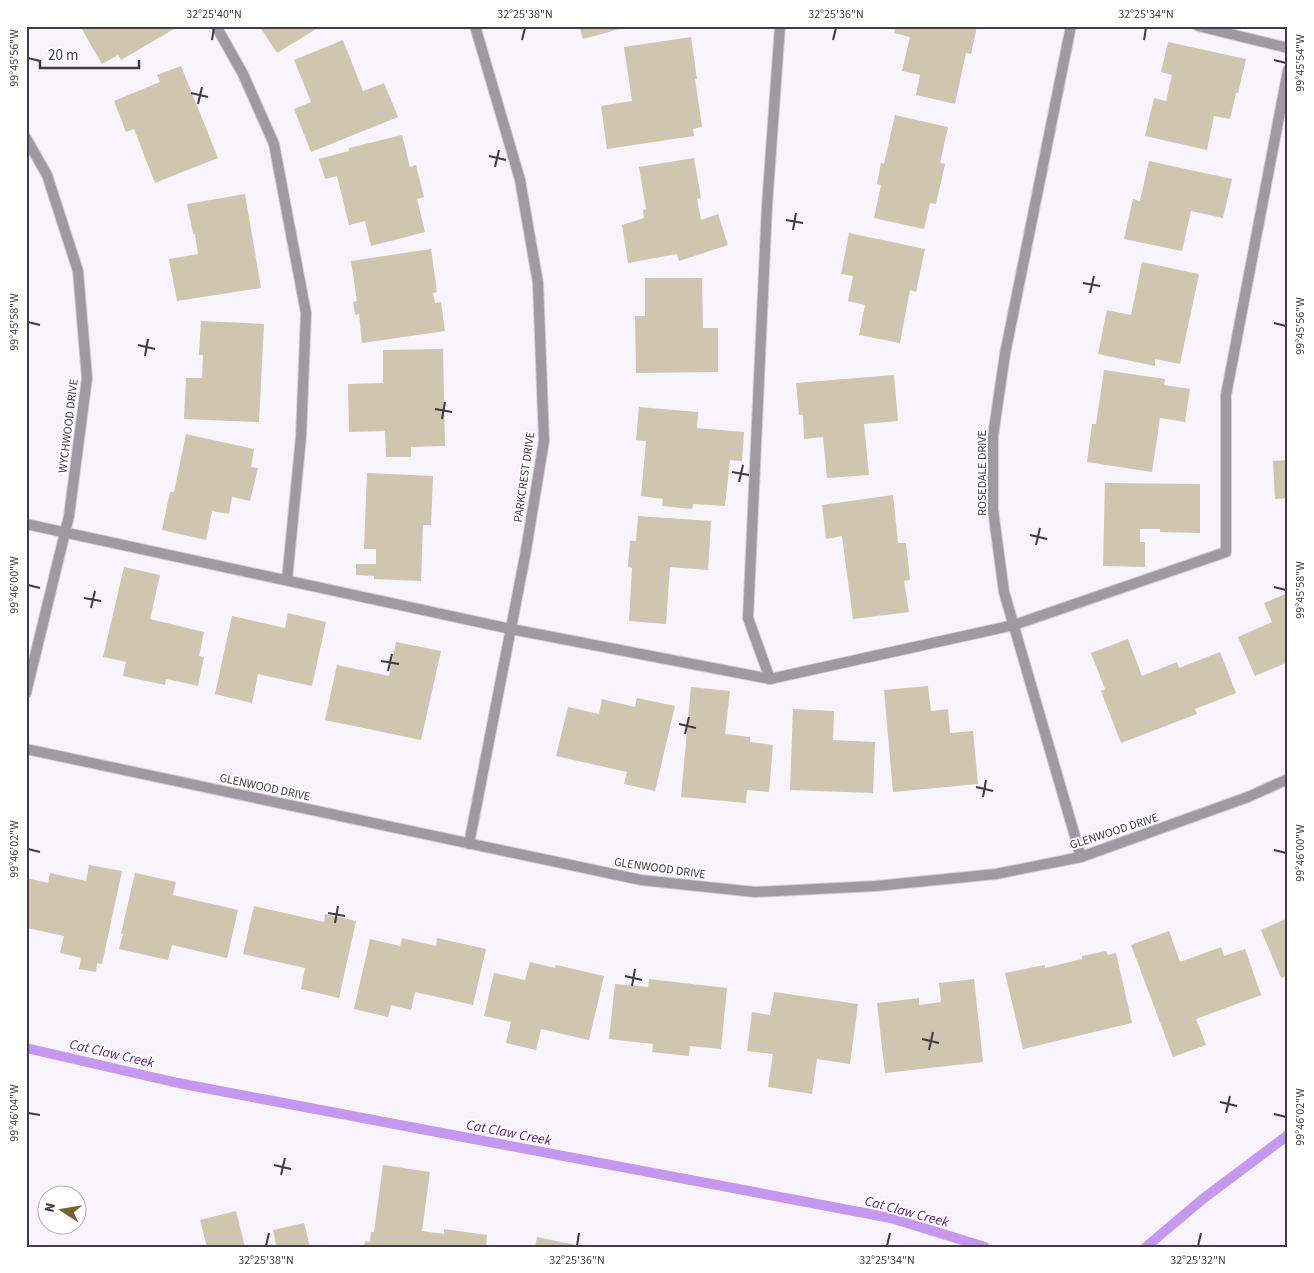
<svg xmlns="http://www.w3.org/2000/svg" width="1314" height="1273" viewBox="0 0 1314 1273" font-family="'Source Sans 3',sans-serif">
<rect width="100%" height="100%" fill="#f8f3fd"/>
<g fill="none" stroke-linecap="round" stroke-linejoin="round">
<g stroke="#c598ef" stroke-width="10">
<polyline points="26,1048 178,1083 891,1218 985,1247"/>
<polyline points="1146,1247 1204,1198 1288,1135"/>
</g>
</g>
<g fill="#cec6ae">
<polygon points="80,26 179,26 121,60 118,55 102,64"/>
<polygon points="261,26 321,26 277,53 260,27"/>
<polygon points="579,26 627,26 627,27 583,39"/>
<polygon points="896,26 977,26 971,54 966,53 955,104 916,95 920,75 902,71 910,37 894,33"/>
<polygon points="691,37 697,79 695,79 702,127 693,129 694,136 607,149 601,106 632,101 624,47"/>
<polygon points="343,40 363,91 384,83 398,117 311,152 294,109 311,102 294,60"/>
<polygon points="1168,42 1246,59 1238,93 1236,93 1230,119 1214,116 1207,150 1145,136 1154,98 1166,101 1172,75 1161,72"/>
<polygon points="181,66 218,158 155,183 134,129 126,132 114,101 160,82 157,75"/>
<polygon points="895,115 948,127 940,163 945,164 936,204 930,203 924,229 874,218 881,185 877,184 881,163 884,164"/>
<polygon points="402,135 410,167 416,165 424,197 417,199 425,232 371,246 365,221 349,225 337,176 325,179 319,159 349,151 349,148"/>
<polygon points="694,158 701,198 697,199 701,220 718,214 728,245 679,261 677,254 628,263 622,225 644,218 643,210 646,209 639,167"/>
<polygon points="1149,161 1232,179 1223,218 1191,211 1182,251 1124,239 1133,199 1140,201"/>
<polygon points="245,194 261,288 177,301 169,259 198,254 195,234 193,234 187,204"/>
<polygon points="849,233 925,249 916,292 910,290 900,343 859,335 865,305 848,301 853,276 841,274"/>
<polygon points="431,249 437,292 433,293 435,303 441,302 445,331 362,343 359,314 355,315 353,302 357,301 351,261"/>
<polygon points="1142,262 1199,274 1180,364 1155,359 1155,366 1098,354 1107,310 1131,315"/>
<polygon points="645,278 702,278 703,328 718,328 718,372 636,373 635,316 645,316"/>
<polygon points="201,321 264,324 259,422 184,419 186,378 202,378 203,355 199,355"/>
<polygon points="443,349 445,446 411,447 411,457 386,457 385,431 349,432 348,384 383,383 383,350"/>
<polygon points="1104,370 1165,379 1164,385 1190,389 1185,422 1160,418 1152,472 1087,462 1092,424 1096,424"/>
<polygon points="894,375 898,421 864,424 869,475 827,478 823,437 804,439 803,415 799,415 796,383"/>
<polygon points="639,407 698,412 697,428 744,432 742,461 730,460 725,506 693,504 692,509 662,506 663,499 641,496 646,441 636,440"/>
<polygon points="186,434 254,449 251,467 258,468 250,501 232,497 229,514 212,511 206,540 162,530 170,492 174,492"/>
<polygon points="1288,460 1288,498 1275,499 1273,461"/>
<polygon points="367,473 433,476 431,525 423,525 421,581 374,579 374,576 356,575 356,564 376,564 376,549 364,549"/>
<polygon points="1105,483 1200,484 1200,533 1160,532 1160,529 1140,529 1140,542 1145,542 1145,567 1103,566"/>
<polygon points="893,495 898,543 906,543 910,580 904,581 909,612 853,619 842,536 826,539 822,505"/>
<polygon points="638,516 711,521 708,570 670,567 666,624 629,621 632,568 628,567 630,541 636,541"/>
<polygon points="124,567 160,575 150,619 204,632 199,656 204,657 198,686 166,679 165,685 123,676 126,662 103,657"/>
<polygon points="1288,593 1288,662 1255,676 1238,637 1272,622 1264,603"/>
<polygon points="288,613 326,622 312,686 258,674 252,703 215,694 232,616 285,628"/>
<polygon points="1128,639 1142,676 1177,662 1179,668 1220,652 1236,693 1195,709 1197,714 1121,743 1101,691 1105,689 1091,653"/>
<polygon points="396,642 441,651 421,740 325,720 337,665 389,676"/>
<polygon points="928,686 931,711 948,709 950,733 973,731 978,784 893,792 884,690"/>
<polygon points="691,687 730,691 725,734 750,737 750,742 773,745 769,792 747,790 746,803 681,797"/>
<polygon points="637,698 675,706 655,791 624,784 627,772 556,756 568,707 599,714 602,699 635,707"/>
<polygon points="793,709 834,711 833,740 875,742 873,793 790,790"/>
<polygon points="89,865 122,871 102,964 97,963 96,972 79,969 81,958 60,953 64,936 27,928 26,926 26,878 48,883 50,873 86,881"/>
<polygon points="135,873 176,882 173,895 238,910 227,958 172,945 168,960 119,949 123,934 121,934"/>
<polygon points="254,906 324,922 325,914 356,921 339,998 301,989 305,968 243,954"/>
<polygon points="1288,918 1288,975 1281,978 1261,930"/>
<polygon points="1169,931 1180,962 1221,947 1224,956 1245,949 1261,995 1196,1019 1206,1045 1173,1057 1131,945"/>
<polygon points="402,938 436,946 437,938 486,949 473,1005 415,992 411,1010 391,1005 388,1017 354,1009 370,939 400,946"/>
<polygon points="1106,951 1108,955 1116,953 1132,1023 1023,1049 1005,973 1045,965 1045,968 1082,959 1082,956"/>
<polygon points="530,962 555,968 556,965 604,976 589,1040 541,1029 536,1050 506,1043 511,1022 484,1016 494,973 525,980"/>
<polygon points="649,979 727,988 721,1049 690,1046 689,1056 652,1052 653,1044 609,1039 615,984 648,987"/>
<polygon points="974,979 983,1062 885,1073 877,1003 919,998 919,1005 941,1002 939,983"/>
<polygon points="774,992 858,1004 850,1064 817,1059 812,1094 768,1087 773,1054 747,1051 752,1012 770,1015"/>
<polygon points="383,1165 430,1172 422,1231 444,1234 444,1229 487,1235 486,1247 364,1247 365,1241 370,1242 371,1232 374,1232"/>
<polygon points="236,1211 245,1247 207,1247 200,1220"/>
<polygon points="304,1223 310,1247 273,1247 276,1245 273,1230"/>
<polygon points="537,1237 576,1245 576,1247 535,1247"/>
</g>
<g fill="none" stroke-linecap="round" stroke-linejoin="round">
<g stroke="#d3ced8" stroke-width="12">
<g id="service">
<polyline points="216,26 243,74 274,144 306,313 301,437 287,580"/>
<polyline points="1198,26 1288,48"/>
<polyline points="26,524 511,629 770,679 1014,625 1226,552 1226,395 1288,70"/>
<polyline points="770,679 748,618 767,206 780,26"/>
</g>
</g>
<g stroke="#d3ced8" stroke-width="12">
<g id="minor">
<polyline points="1071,26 1005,354 993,436 993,510 1004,592 1081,857"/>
<polyline points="26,138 47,175 78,271 87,378 69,516 26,693"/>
<polyline points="26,749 641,880 755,892 876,886 996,874 1081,857 1248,797 1288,779"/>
<polyline points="469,844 525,556 544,441 538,283 520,180 475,26"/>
</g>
</g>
<use href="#service" stroke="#9e99a3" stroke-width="10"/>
<use href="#minor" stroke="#9e99a3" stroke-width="10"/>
</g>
<path fill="none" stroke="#3f3a43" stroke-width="2" d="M212,40l2,-12M522,40l3,-12M833,40l3,-12M1144,40l2,-12M28,58l12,3M1274,60l12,3M191,93l17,4M198,104l4,-17M489,156l17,4M495,167l4,-17M786,220l17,3M793,230l3,-17M1083,283l17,3M1090,293l4,-17M28,322l12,3M1274,323l12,3M138,345l17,4M145,356l3,-17M435,409l17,3M442,419l3,-17M732,472l17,3M739,482l4,-17M1030,535l17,4M1036,545l4,-17M28,585l12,3M1274,587l12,3M84,598l17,3M91,608l4,-17M381,661l18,3M388,671l4,-17M679,724l17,4M685,734l4,-17M976,787l17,4M983,797l3,-17M28,849l12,3M1274,850l12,3M328,913l17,3M335,923l3,-17M625,976l17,4M632,986l3,-17M922,1039l17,4M929,1050l4,-18M1220,1102l17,4M28,1113l12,2M1226,1113l4,-17M1274,1114l12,3M274,1165l17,4M281,1175l4,-17M266,1246l3,-13M577,1246l2,-13M887,1246l3,-13M1198,1246l3,-13"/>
<g text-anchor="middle" stroke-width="4" stroke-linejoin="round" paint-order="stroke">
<g font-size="12" fill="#3f3a43" stroke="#fff">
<text transform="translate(68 426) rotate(-83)" y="4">WYCHWOOD DRIVE</text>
<text transform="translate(982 473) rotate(-90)" y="4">ROSEDALE DRIVE</text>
<text transform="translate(524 477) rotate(-82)" y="4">PARKCREST DRIVE</text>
<text transform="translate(265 787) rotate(12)" y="4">GLENWOOD DRIVE</text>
<text transform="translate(1114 831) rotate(-18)" y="4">GLENWOOD DRIVE</text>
<text transform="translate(660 868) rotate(8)" y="4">GLENWOOD DRIVE</text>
</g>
<g font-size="14" font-style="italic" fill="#54177c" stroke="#fff">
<text transform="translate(112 1053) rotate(13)" y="5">Cat Claw Creek</text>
<text transform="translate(509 1132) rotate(11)" y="5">Cat Claw Creek</text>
<text transform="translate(907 1211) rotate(15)" y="5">Cat Claw Creek</text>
</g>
</g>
<rect width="1314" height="1273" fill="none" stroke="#ffffff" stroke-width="55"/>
<g transform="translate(62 1210) rotate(282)"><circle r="24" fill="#ffffff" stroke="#b2b0b4"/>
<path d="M0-4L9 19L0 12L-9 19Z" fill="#726330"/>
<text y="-8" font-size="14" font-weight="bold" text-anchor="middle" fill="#3f3a43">N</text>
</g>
<path d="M40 60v8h99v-8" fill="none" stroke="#3f3a43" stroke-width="2.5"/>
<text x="48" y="60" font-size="15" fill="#3f3a43" stroke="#ffffff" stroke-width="4" paint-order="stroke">20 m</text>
<rect x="28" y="28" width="1258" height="1218" fill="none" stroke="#3f3a43" stroke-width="2"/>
<g font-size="12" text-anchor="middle" fill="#3f3a43">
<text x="214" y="18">32°25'40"N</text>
<text x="525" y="18">32°25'38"N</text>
<text x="836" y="18">32°25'36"N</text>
<text x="1146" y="18">32°25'34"N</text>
<text transform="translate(14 58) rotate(-90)" y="4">99°45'56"W</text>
<text transform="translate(1300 63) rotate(-90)" y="4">99°45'54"W</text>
<text transform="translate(14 322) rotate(-90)" y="4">99°45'58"W</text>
<text transform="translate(1300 326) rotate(-90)" y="4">99°45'56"W</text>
<text transform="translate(14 585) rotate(-90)" y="4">99°46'00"W</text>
<text transform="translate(1300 590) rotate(-90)" y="4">99°45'58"W</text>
<text transform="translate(14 849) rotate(-90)" y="4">99°46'02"W</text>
<text transform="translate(1300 853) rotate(-90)" y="4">99°46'00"W</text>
<text transform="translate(14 1113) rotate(-90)" y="4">99°46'04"W</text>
<text transform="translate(1300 1117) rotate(-90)" y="4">99°46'02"W</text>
<text x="266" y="1264">32°25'38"N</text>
<text x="577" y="1264">32°25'36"N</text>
<text x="887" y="1264">32°25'34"N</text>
<text x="1198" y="1264">32°25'32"N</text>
</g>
</svg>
